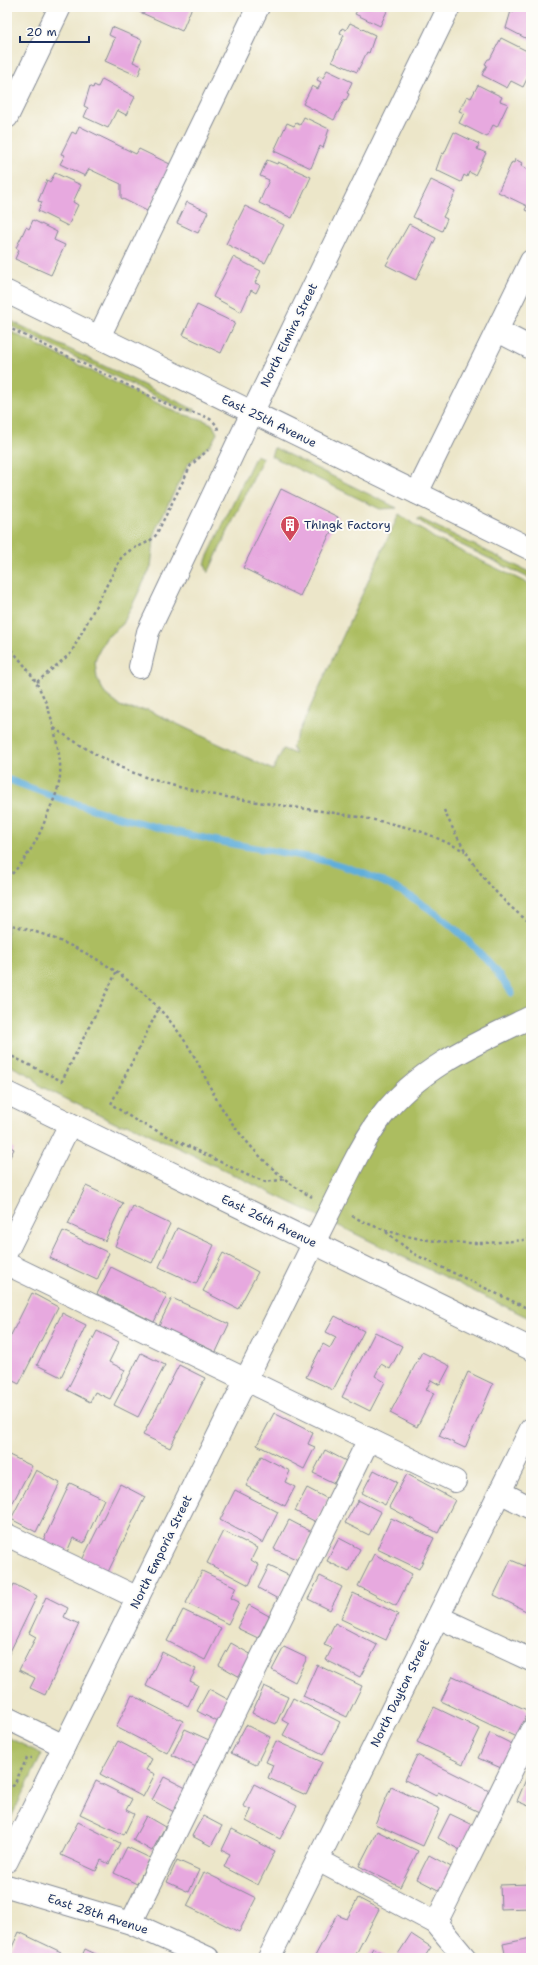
<svg xmlns="http://www.w3.org/2000/svg" width="538" height="1965" viewBox="0 0 538 1965" font-family="'Shantell Sans',sans-serif">
<rect width="100%" height="100%" fill="#fdfcf7"/>
<filter id="ink" filterUnits="userSpaceOnUse"><feTurbulence type="fractalNoise" baseFrequency=".025" numOctaves="2"/><feDisplacementMap in="SourceGraphic" scale="8" xChannelSelector="R" yChannelSelector="G"/><feConvolveMatrix kernelMatrix="1 2 1 2 8 2 1 2 1" color-interpolation-filters="sRGB"/></filter>
<filter id="wash" filterUnits="userSpaceOnUse"><feTurbulence type="fractalNoise" baseFrequency=".012" numOctaves="4" result="noise"/><feDisplacementMap in="SourceGraphic" scale="16" xChannelSelector="R" yChannelSelector="G"/><feGaussianBlur stdDeviation="0.9" result="paint"/><feColorMatrix in="noise" values="0 0 0 0 0 0 0 0 0 0 0 0 0 0 0 0 0 1.4 0 .05"/><feComposite in="paint" operator="in"/></filter>
<g filter="url(#wash)">
<rect width="100%" height="100%" fill="#ece6c9"/>
<g fill="#acbd60" stroke="#64765f">
<polygon points="7,319 195,410 194,412 180,408 7,324"/>
<polygon points="7,330 178,413 201,419 212,424 217,433 212,443 188,464 155,531 151,567 123,624 106,638 97,655 95,662 97,678 105,694 120,706 129,709 148,710 273,770 283,749 295,754 292,747 399,514 434,538 531,585 531,1319 135,1127 128,1124 119,1125 40,1086 33,1077 7,1064"/>
<polygon points="274,448 275,448 397,508 380,509 271,456"/>
<polygon points="256,455 263,458 208,573 205,564 207,558"/>
<polygon points="419,518 531,573 531,579 441,535 418,520"/>
<polygon points="7,1737 42,1754 7,1826"/>
</g>
<g fill="none" stroke-linecap="round" stroke-linejoin="round">
<path stroke="#60aeda" stroke-width="7" d="M7,779c64,25 130,45 197,59 38,9 76,13 113,21 82,19 148,66 195,134"/>
</g>
<g id="blocks">
<g fill="#e7a9df">
<polygon points="134,7 192,7 182,31 133,9"/>
<polygon points="359,7 389,7 380,26 355,14"/>
<polygon points="516,7 531,7 531,41 506,28 511,11 513,12"/>
<polygon points="350,23 375,35 369,53 367,52 357,72 332,61 344,35 340,33 342,28 346,30"/>
<polygon points="112,27 142,40 133,62 142,66 138,76 105,61 115,38 109,35"/>
<polygon points="501,38 531,53 531,71 523,87 511,81 507,88 482,75 487,65 485,64 488,59 490,59"/>
<polygon points="327,70 352,82 347,93 349,94 346,100 345,99 334,120 303,104 312,86 318,89 321,82 317,80 319,76 323,78"/>
<polygon points="102,79 135,97 126,115 117,110 108,128 84,117 88,108 84,106 90,86 93,88 94,85 98,87"/>
<polygon points="478,85 502,97 500,101 508,104 497,127 493,125 487,137 459,123 464,113 459,111 467,96 471,98"/>
<polygon points="304,117 329,129 323,148 320,146 311,168 274,151 287,123 294,126 296,123 300,125"/>
<polygon points="79,126 136,154 139,149 172,165 154,200 153,200 147,211 121,198 121,184 89,169 85,176 60,164 65,155 61,154 72,132 76,134"/>
<polygon points="454,132 479,144 477,149 486,153 475,175 469,172 467,177 464,175 461,182 436,170 442,153 444,154"/>
<polygon points="515,159 522,163 521,166 531,171 531,213 525,210 527,206 498,192 512,162 514,163"/>
<polygon points="267,160 277,164 278,162 311,177 292,218 259,203 269,180 260,176"/>
<polygon points="55,173 81,185 73,202 78,205 68,226 38,211 42,202 38,201 47,180 50,182"/>
<polygon points="431,180 456,192 443,217 447,219 442,231 413,217"/>
<polygon points="187,202 208,212 198,233 177,223"/>
<polygon points="245,206 284,225 265,263 226,244"/>
<polygon points="33,220 57,232 54,240 65,245 51,275 15,259 19,250 16,248 26,227 29,229"/>
<polygon points="409,224 436,238 416,280 386,265"/>
<polygon points="233,257 261,271 255,283 260,285 256,293 251,290 241,312 213,297"/>
<polygon points="197,305 235,323 221,353 183,335"/>
<polygon points="281,489 338,517 300,596 243,568"/>
<polygon points="7,1145 14,1149 7,1163"/>
<polygon points="86,1186 123,1203 105,1241 68,1224"/>
<polygon points="133,1206 170,1224 152,1263 115,1246"/>
<polygon points="177,1228 214,1245 196,1284 159,1267"/>
<polygon points="63,1231 109,1253 97,1280 50,1258"/>
<polygon points="223,1253 258,1272 238,1309 203,1291"/>
<polygon points="111,1267 167,1295 154,1322 97,1294"/>
<polygon points="32,1293 58,1307 19,1384 7,1378 7,1343"/>
<polygon points="172,1298 229,1324 216,1352 159,1325"/>
<polygon points="62,1313 86,1325 61,1377 37,1365"/>
<polygon points="335,1316 364,1331 333,1390 306,1377 323,1344 330,1348 336,1337 326,1332"/>
<polygon points="97,1331 119,1342 109,1362 125,1370 110,1399 95,1392 90,1402 67,1390"/>
<polygon points="375,1332 402,1346 390,1369 381,1364 375,1376 385,1382 370,1411 342,1397"/>
<polygon points="422,1352 450,1366 440,1385 431,1380 426,1390 434,1393 417,1427 390,1413"/>
<polygon points="141,1353 165,1365 138,1417 114,1405"/>
<polygon points="179,1365 205,1378 170,1448 143,1435"/>
<polygon points="468,1372 493,1384 465,1448 439,1436"/>
<polygon points="274,1413 313,1433 308,1444 315,1447 304,1469 257,1445"/>
<polygon points="325,1450 346,1461 334,1483 313,1473"/>
<polygon points="7,1454 32,1466 11,1506 7,1504"/>
<polygon points="261,1456 290,1471 285,1482 295,1487 285,1506 246,1486"/>
<polygon points="36,1470 60,1483 36,1532 11,1519"/>
<polygon points="374,1470 397,1482 385,1505 362,1493"/>
<polygon points="407,1474 455,1500 438,1533 389,1507"/>
<polygon points="70,1483 104,1499 84,1543 73,1538 67,1552 43,1541"/>
<polygon points="120,1484 145,1497 107,1574 81,1562"/>
<polygon points="307,1488 328,1499 316,1522 295,1511"/>
<polygon points="235,1490 278,1512 263,1543 220,1520"/>
<polygon points="358,1500 381,1512 369,1535 345,1523"/>
<polygon points="391,1518 434,1538 419,1569 377,1549"/>
<polygon points="289,1520 312,1532 298,1560 274,1549"/>
<polygon points="223,1531 257,1548 251,1560 259,1565 249,1585 207,1563"/>
<polygon points="339,1538 360,1549 349,1572 327,1561"/>
<polygon points="374,1554 412,1574 396,1606 358,1586"/>
<polygon points="531,1554 531,1611 530,1613 494,1595 511,1560 525,1566"/>
<polygon points="269,1566 290,1576 278,1599 258,1588"/>
<polygon points="202,1571 236,1587 231,1598 239,1602 228,1624 186,1603"/>
<polygon points="320,1576 342,1587 330,1610 308,1599"/>
<polygon points="14,1584 37,1596 7,1658 7,1599"/>
<polygon points="353,1593 398,1614 386,1640 341,1619"/>
<polygon points="46,1597 68,1608 64,1617 79,1624 45,1695 30,1688 35,1678 19,1670 36,1637 29,1633"/>
<polygon points="249,1605 269,1616 258,1638 237,1628"/>
<polygon points="183,1610 221,1628 205,1660 167,1641"/>
<polygon points="335,1623 377,1645 360,1677 326,1660 332,1648 324,1645"/>
<polygon points="231,1643 252,1655 240,1677 219,1665"/>
<polygon points="284,1647 307,1658 295,1682 272,1670"/>
<polygon points="162,1652 196,1669 190,1681 198,1685 188,1706 146,1686"/>
<polygon points="317,1665 362,1686 347,1717 303,1696"/>
<polygon points="453,1676 529,1711 516,1737 441,1701"/>
<polygon points="264,1686 288,1697 276,1724 252,1713"/>
<polygon points="209,1689 229,1700 218,1722 197,1711"/>
<polygon points="132,1695 183,1721 167,1753 116,1727"/>
<polygon points="293,1698 340,1722 323,1755 283,1735 289,1724 282,1720"/>
<polygon points="434,1707 480,1729 463,1764 417,1742"/>
<polygon points="246,1725 270,1737 256,1765 231,1753"/>
<polygon points="185,1729 209,1740 196,1767 172,1755"/>
<polygon points="490,1733 512,1744 501,1768 478,1758"/>
<polygon points="118,1741 152,1759 146,1770 155,1774 143,1797 100,1774"/>
<polygon points="276,1741 322,1762 306,1795 268,1778 273,1765 266,1762"/>
<polygon points="417,1755 489,1791 479,1812 438,1792 436,1796 405,1780"/>
<polygon points="164,1777 186,1788 174,1812 152,1800"/>
<polygon points="527,1777 531,1779 531,1807 517,1801"/>
<polygon points="96,1781 132,1799 126,1810 134,1814 124,1835 80,1814"/>
<polygon points="254,1784 297,1806 280,1839 246,1821 251,1810 243,1806"/>
<polygon points="391,1787 440,1809 423,1846 375,1824"/>
<polygon points="450,1814 473,1825 460,1850 438,1838"/>
<polygon points="146,1816 165,1827 152,1851 133,1840"/>
<polygon points="203,1816 222,1826 211,1846 192,1836"/>
<polygon points="78,1822 120,1843 109,1864 101,1860 96,1871 61,1855"/>
<polygon points="232,1829 275,1851 258,1885 224,1867 230,1854 222,1850"/>
<polygon points="377,1831 418,1851 400,1887 359,1866"/>
<polygon points="127,1847 150,1858 137,1884 114,1873"/>
<polygon points="429,1855 453,1868 440,1891 417,1879"/>
<polygon points="177,1860 199,1870 189,1892 167,1882"/>
<polygon points="528,1861 531,1861 531,1908 501,1909 500,1885 529,1884"/>
<polygon points="204,1872 256,1898 239,1932 187,1906"/>
<polygon points="358,1898 379,1909 354,1958 314,1958 337,1915 347,1919"/>
<polygon points="19,1932 61,1952 58,1958 7,1958"/>
<polygon points="411,1934 431,1947 424,1958 404,1958 398,1954"/>
<polygon points="531,1938 531,1958 506,1958 503,1944"/>
<polygon points="373,1948 389,1958 367,1958"/>
<polygon points="85,1949 104,1958 81,1958"/>
</g>
</g>
</g>
<g filter="url(#ink)">
<use href="#blocks" fill-opacity="0" stroke="#848a94" stroke-width="1"/>
<g fill="none" stroke-linecap="round" stroke-linejoin="round">
<g stroke="#848a94" stroke-width="24">
<g id="minor">
<polyline points="7,117 60,7"/>
<polyline points="7,292 531,549"/>
<polyline points="498,331 531,348"/>
<polyline points="99,337 258,7"/>
<polyline points="417,493 531,261"/>
<polyline points="140,667 148,632 252,413 449,7"/>
<polyline points="7,1093 531,1349"/>
<polyline points="7,1251 70,1124"/>
<polyline points="7,1264 455,1481"/>
<polyline points="500,1492 531,1508"/>
<polyline points="7,1535 138,1598"/>
<polyline points="438,1617 531,1660"/>
<polyline points="7,1718 64,1746"/>
<polyline points="318,1860 436,1923 465,1958"/>
<path d="M7,1861l344,-693c9,-18 19,-36 31,-52 38,-49 95,-73 149,-99"/>
<polyline points="7,1886 131,1923 208,1958"/>
<polyline points="131,1923 369,1439"/>
<polyline points="436,1923 531,1731"/>
<polyline points="269,1958 531,1429"/>
</g>
</g>
<g stroke="#848a94" stroke-width="2.5" stroke-dasharray="3 3" stroke-linecap="butt">
<path d="M7,327l172,83c13,3 36,5 39,20"/>
<path d="M7,646c27,26 42,55 49,92 3,15 6,30 3,45 -2,12 -9,24 -13,35 -9,24 -20,42 -39,61"/>
<path d="M37,682l34,-29 50,-95c11,-13 25,-11 35,-23l35,-70 17,-15"/>
<path d="M54,728c29,19 58,38 91,49 86,29 177,28 264,51 20,5 38,15 56,23"/>
<path d="M444,810c19,43 48,86 87,113"/>
<path d="M7,924c74,17 142,59 183,125 11,18 19,38 30,56 20,33 57,74 92,92"/>
<polyline points="158,1010 111,1104 135,1120 247,1175 266,1182 286,1179"/>
<polyline points="7,1054 62,1081 117,971"/>
<path d="M352,1216c55,29 119,31 179,23"/>
<polyline points="386,1232 414,1254 531,1310"/>
<polyline points="7,1790 14,1785 27,1758 32,1758"/>
</g>
<use href="#minor" stroke="#fff" stroke-width="22"/>
</g>
</g>
<defs>
<g id="building-pin" transform="scale(1)"><path d="M0 17L-7.5 6A9.5 9.5 0 1 1 7.5 6Z" fill="#d1495b" stroke="#fdfcf7"/><path d="M-4-6H4V6H1V3H-1V6H-4ZM-2.5-4.3h1.7v1.8h-1.7ZM.8-4.3h1.7v1.8H.8ZM-2.5-1h1.7V.8h-1.7ZM.8-1h1.7V.8H.8Z" fill="#fff"/></g>
</defs>
<g fill-rule="evenodd">
<use href="#building-pin" x="290" y="525"/>
</g>
<g text-anchor="middle" stroke-width="4" stroke-linejoin="round" paint-order="stroke">
<g font-size="12" fill="#1b2f5e" stroke="#fdfcf7">
<text transform="translate(289 335) rotate(-64)" y="4">North Elmira Street</text>
<text transform="translate(269 421) rotate(26)" y="4">East 25th Avenue</text>
<text transform="translate(269 1221) rotate(26)" y="4">East 26th Avenue</text>
<text transform="translate(161 1552) rotate(-64)" y="4">North Emporia Street</text>
<text transform="translate(400 1693) rotate(-64)" y="4">North Dayton Street</text>
<text transform="translate(98 1914) rotate(18)" y="4">East 28th Avenue</text>
</g>
<g font-size="12" fill="#1b2f5e" stroke="#fdfcf7" text-anchor="start">
<text x="304" y="529">Thingk Factory</text>
</g>
</g>
<rect width="538" height="1965" fill="none" stroke="#fdfcf7" stroke-width="24"/>
<path d="M20 36v6h69v-6" fill="none" stroke="#1b2f5e" stroke-width="2"/>
<text x="26" y="36" font-size="12" fill="#1b2f5e" stroke="#fdfcf7" stroke-width="3" paint-order="stroke">20 m</text>
</svg>
